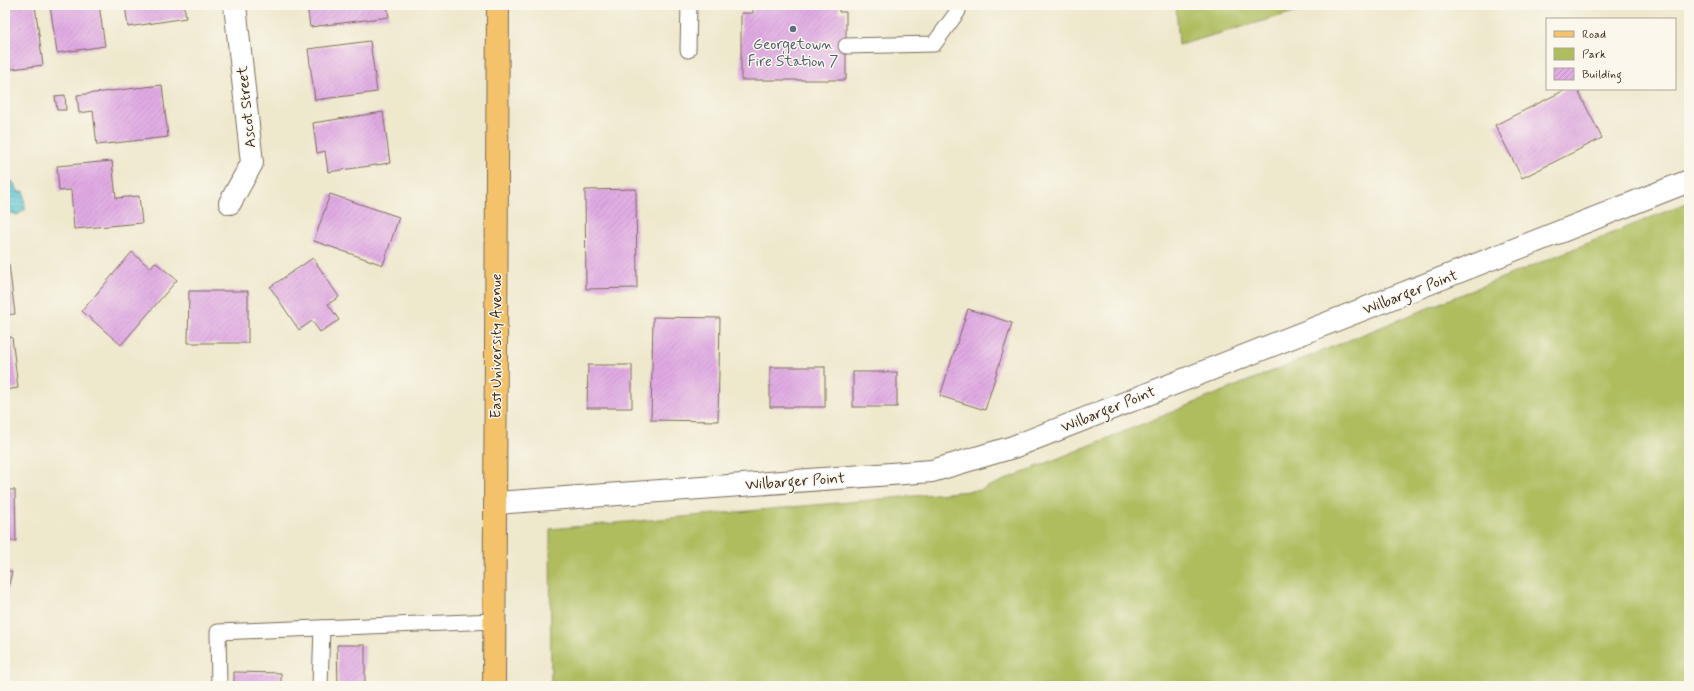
<svg xmlns="http://www.w3.org/2000/svg" width="1694" height="691" viewBox="0 0 1694 691" font-family="Mynerve,sans-serif">
<defs>
<pattern id="water-rules" width="6" height="5" patternUnits="userSpaceOnUse"><rect width="6" height="5" fill="#5cc8d4"/><path d="M0 2.5h6" fill="none" stroke="#4da3ab"/></pattern>
<pattern id="building-hatch" width="6" height="6" patternUnits="userSpaceOnUse"><rect width="6" height="6" fill="#e0aae3"/><path d="M-1 1l2-2M0 6l6-6M5 7l2-2" fill="none" stroke="#c192c2"/></pattern>
</defs>
<rect width="100%" height="100%" fill="#fbf7ec"/>
<filter id="ink" filterUnits="userSpaceOnUse"><feTurbulence type="fractalNoise" baseFrequency=".025" numOctaves="2"/><feDisplacementMap in="SourceGraphic" scale="8" xChannelSelector="R" yChannelSelector="G"/><feConvolveMatrix kernelMatrix="1 2 1 2 8 2 1 2 1" color-interpolation-filters="sRGB"/></filter>
<filter id="wash" filterUnits="userSpaceOnUse"><feTurbulence type="fractalNoise" baseFrequency=".012" numOctaves="4" result="noise"/><feDisplacementMap in="SourceGraphic" scale="16" xChannelSelector="R" yChannelSelector="G"/><feGaussianBlur stdDeviation="0.9" result="paint"/><feColorMatrix in="noise" values="0 0 0 0 0 0 0 0 0 0 0 0 0 0 0 0 0 1.4 0 .05"/><feComposite in="paint" operator="in"/></filter>
<g filter="url(#wash)">
<rect width="100%" height="100%" fill="#eee8cd"/>
<g fill="#afbd5f" stroke="#75743e">
<polygon points="1176,5 1318,5 1179,45"/>
<polygon points="1689,202 1689,686 551,686 550,529 980,490"/>
</g>
<polygon fill="url(#water-rules)" stroke="#4c7979" points="9,180 13,182 19,192 24,191 25,210 17,215 11,213 5,208 5,181"/>
<g id="blocks">
<g fill="url(#building-hatch)">
<polygon points="5,5 35,5 43,65 5,70"/>
<polygon points="50,5 99,5 105,46 57,53"/>
<polygon points="125,5 184,5 186,18 128,27"/>
<polygon points="307,5 387,5 389,17 310,27"/>
<polygon points="753,5 839,5 839,12 846,12 846,80 741,80 741,13 753,13"/>
<polygon points="370,41 377,92 315,100 308,49"/>
<polygon points="162,85 168,137 97,145 93,111 79,113 77,95"/>
<polygon points="1567,89 1577,89 1602,138 1522,178 1495,125"/>
<polygon points="65,95 66,110 57,110 55,96"/>
<polygon points="383,112 390,163 328,172 325,151 317,153 313,123"/>
<polygon points="112,161 116,198 139,196 142,223 74,229 71,190 59,191 57,166"/>
<polygon points="636,189 637,288 586,289 585,190"/>
<polygon points="330,194 399,217 383,265 314,241"/>
<polygon points="132,252 150,268 155,262 177,280 121,345 82,311"/>
<polygon points="313,258 339,297 328,304 339,320 320,332 312,321 299,330 270,287"/>
<polygon points="5,264 9,264 15,314 5,315"/>
<polygon points="189,291 248,291 248,343 188,343"/>
<polygon points="968,309 1012,323 985,410 940,396"/>
<polygon points="653,317 720,318 718,421 651,420"/>
<polygon points="12,337 18,388 5,390 5,338"/>
<polygon points="588,365 632,365 632,408 587,408"/>
<rect x="770" y="367" width="55" height="40"/>
<rect x="853" y="372" width="44" height="35"/>
<polygon points="5,490 15,490 16,541 5,541"/>
<polygon points="5,570 12,572 6,596 5,596"/>
<polygon points="337,645 365,645 365,686 338,686"/>
<polygon points="234,672 281,673 281,684 292,684 292,686 234,686"/>
</g>
</g>
</g>
<g filter="url(#ink)">
<use href="#blocks" fill-opacity="0" stroke="#7a6c5b" stroke-width="1"/>
<g fill="none" stroke-linecap="round" stroke-linejoin="round">
<g stroke="#7a6c5b" stroke-width="17">
<g id="lane">
<polyline points="846,46 934,44 958,11 958,5"/>
<polyline points="688,50 689,5"/>
<polyline points="219,686 218,632 495,621"/>
<polyline points="320,686 322,628"/>
</g>
</g>
<g stroke="#7a6c5b" stroke-width="24">
<g id="street">
<polyline points="230,203 252,163 235,5"/>
<polyline points="496,503 932,471 1013,447 1689,181"/>
</g>
</g>
<g stroke="#7a6c5b" stroke-width="24">
<polyline id="primary" points="494,686 498,5"/>
</g>
<use href="#lane" stroke="#fff" stroke-width="15"/>
<use href="#street" stroke="#fff" stroke-width="22"/>
<use href="#primary" stroke="#f3c26a" stroke-width="22"/>
</g>
</g>
<circle fill="#5c6f8a" stroke="#fbf7ec" stroke-width="1.5" cx="793" cy="29" r="4"/>
<g text-anchor="middle" stroke-width="3" stroke-linejoin="round" paint-order="stroke">
<g font-size="15" fill="#4e5e75" stroke="#fbf7ec">
<text x="793" y="49">Georgetown<tspan x="793" dy="17">Fire Station 7</tspan></text>
</g>
<g font-size="15" fill="#3b2a1e" stroke="#fbf7ec">
<text transform="translate(246 107) rotate(-96)" y="5">Ascot Street</text>
<text transform="translate(1410 292) rotate(-21)" y="5">Wilbarger Point</text>
<text transform="translate(496 346) rotate(-90)" y="5">East University Avenue</text>
<text transform="translate(1108 409) rotate(-22)" y="5">Wilbarger Point</text>
<text transform="translate(795 481) rotate(-4)" y="5">Wilbarger Point</text>
</g>
</g>
<rect width="1694" height="691" fill="none" stroke="#fbf7ec" stroke-width="20"/>
<rect x="1546" y="18" width="130" height="72" fill="#fbf7ec" stroke="#aea59a"/>
<rect x="1554" y="31" width="20" height="6" fill="#f3c26a" stroke="#aea59a"/>
<text x="1582" y="38" font-size="12" fill="#3b2a1e">Road</text>
<rect x="1554" y="48" width="20" height="12" fill="#afbd5f" stroke="#aea59a"/>
<text x="1582" y="58" font-size="12" fill="#3b2a1e">Park</text>
<rect x="1554" y="68" width="20" height="12" fill="url(#building-hatch)" stroke="#aea59a"/>
<text x="1582" y="78" font-size="12" fill="#3b2a1e">Building</text>
</svg>
